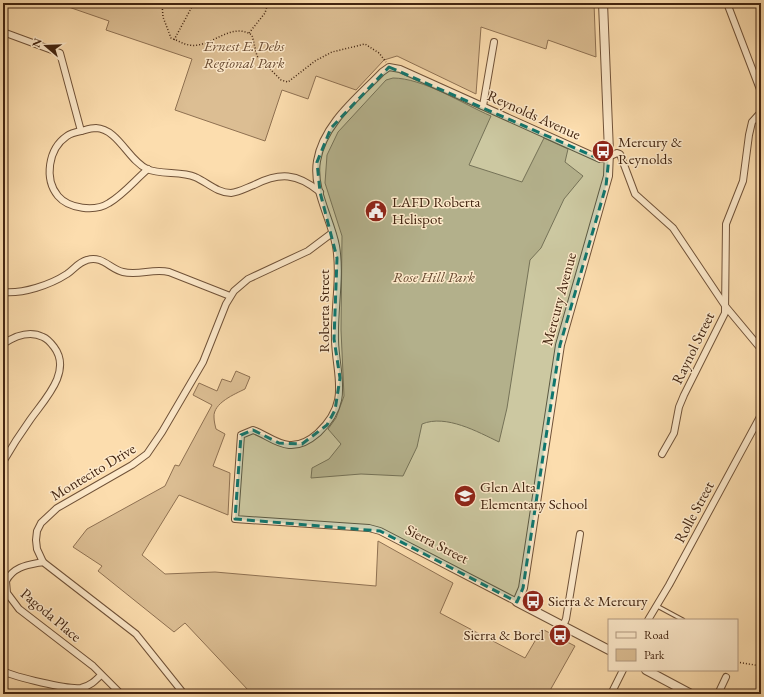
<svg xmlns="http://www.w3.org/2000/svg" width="764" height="697" viewBox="0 0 764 697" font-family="'EB Garamond',serif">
<rect width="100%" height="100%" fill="#fcddae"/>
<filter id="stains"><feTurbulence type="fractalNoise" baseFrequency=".005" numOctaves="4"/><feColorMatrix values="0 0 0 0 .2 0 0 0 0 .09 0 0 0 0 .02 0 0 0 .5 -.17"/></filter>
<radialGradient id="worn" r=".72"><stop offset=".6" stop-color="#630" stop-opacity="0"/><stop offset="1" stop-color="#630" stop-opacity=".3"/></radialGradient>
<g fill="#dcbe93" stroke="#8f7152">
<polygon points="57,3 594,3 596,57 548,40 546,49 481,27 476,94 397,56 384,60 356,90 316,76 308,99 282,90 265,141 175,110 192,59 106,30 109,21"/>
<path d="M393,78c30,0 70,26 98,38l-22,49 53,17 22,-44 24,11 -3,13 18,14 -19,23 -23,49 -11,12 -23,148 -8,34c-21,-10 -53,-28 -77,-18l-5,23 -14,29 -42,-2 -50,4 1,-10 17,-9 12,-15 -13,-15 8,-11 8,-22 -3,-66 1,-94 -17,-53 2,-28 11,-23 48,-52z"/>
<path d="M236,371l14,6 -5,12c-10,5 -32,14 -31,28 0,4 1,8 2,12l9,5 -12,32 17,7 -2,42 -49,-20 -37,60 23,19 50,-2 161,14 2,-45 75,42 -13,30 85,45 17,-29 33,17 -27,48h-302l3,-3 -64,-68 -11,9 -76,-61 4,-5 -29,-19 14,-18 78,-43 10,-21 4,1 33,-61 -19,-10 6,-12 18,8 5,-12 9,3z"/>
</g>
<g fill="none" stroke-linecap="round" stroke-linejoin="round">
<g stroke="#705238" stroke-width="5">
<polyline id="service" points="657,606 683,620"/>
</g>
<g stroke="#705238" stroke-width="8">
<g id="minor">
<polyline points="727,3 761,92"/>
<path d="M3,32l57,21 21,78c4,-1 10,-3 15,-3 22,1 32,32 51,41 13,6 35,2 48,8 12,5 22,16 36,16 8,-1 15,-5 23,-8 26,-13 43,-12 66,7"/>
<polyline points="483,106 494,42"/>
<path d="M81,131c-5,1 -10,2 -14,5 -19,13 -23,43 -9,60 11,13 37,16 51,7 15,-9 26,-23 39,-34"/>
<path d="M3,292c20,2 47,-7 64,-18 7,-5 12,-12 20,-14 15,-5 23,9 36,12 16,4 30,-4 46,0l61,24"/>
<path d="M3,344c12,-8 26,-14 40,-7 5,2 8,6 11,10 19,25 -11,54 -24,73 -10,14 -19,28 -27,42"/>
<polyline points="662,454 674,433 679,407 684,395 725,313 726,224 743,181 749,135 752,122 761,112"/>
<path d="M43,562c-15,3 -29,4 -37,19l1,12 12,16 74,57 28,28"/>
<path d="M517,602l-137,-71 -11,-3 -134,-9 6,-84 12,-5c12,4 23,14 36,15 11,1 21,-5 29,-12 33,-31 18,-56 17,-93 -1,-31 6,-64 1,-94 -5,-27 -24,-57 -19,-85 6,-37 41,-64 65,-89l7,-5 11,2 200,90h4l13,-6 3,1 15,40 38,34 53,79 35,42"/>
<polyline points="648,620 669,585 761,415"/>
<polyline points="563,626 566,619 580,534"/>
<path d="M3,671c12,6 65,19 78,17 9,-2 14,-7 20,-13"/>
<polyline points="184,694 136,634 43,562 37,549 36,540 37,531 41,523 57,508 132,465 147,454 162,432 203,362 226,304 234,291 248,279 308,251 332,233"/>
<polyline points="611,694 623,670"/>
<polyline points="718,694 726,677"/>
</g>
</g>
<g stroke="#705238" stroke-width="10">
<g id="tertiary">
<polyline points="603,3 609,152 608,176 560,345 523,588 517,602 609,650"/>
<polyline points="646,670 691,694"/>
</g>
</g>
<g stroke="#422410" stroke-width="1.5" stroke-dasharray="1 2" stroke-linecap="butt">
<path d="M162,3l1,14 8,21c6,2 12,6 18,7 22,4 41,-24 63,-10l5,21 24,24 7,2 27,-21 17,-9 33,-8 14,9 7,9"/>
<polyline points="249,33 265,13 268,3"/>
<polyline points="174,40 194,3"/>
<polyline points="737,662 761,666"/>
</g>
<use href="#service" stroke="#fde9ca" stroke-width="3"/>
<use href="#minor" stroke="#fde9ca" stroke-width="6"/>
<use href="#tertiary" stroke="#fde9ca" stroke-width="8"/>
</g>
<path fill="#0f766e" fill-opacity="0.2" stroke="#0f766e" stroke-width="3" stroke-dasharray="8 5" stroke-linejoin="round" d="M389,67l211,92 9,-2 -3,29 -46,159 -37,243 -6,14 -137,-71 -145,-12 6,-84 12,-5 26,13 23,1 25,-19 8,-15 5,-32 -6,-39 3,-81 -17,-66 -3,-30 14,-34z"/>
<defs>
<g id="bus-disc" transform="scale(1.15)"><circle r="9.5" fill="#8f2418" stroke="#fde9ca"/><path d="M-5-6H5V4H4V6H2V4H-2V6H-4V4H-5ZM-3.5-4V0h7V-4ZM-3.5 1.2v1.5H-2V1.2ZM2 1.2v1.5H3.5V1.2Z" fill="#fff"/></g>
<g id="civic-disc" transform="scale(1.15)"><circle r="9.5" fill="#8f2418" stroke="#fde9ca"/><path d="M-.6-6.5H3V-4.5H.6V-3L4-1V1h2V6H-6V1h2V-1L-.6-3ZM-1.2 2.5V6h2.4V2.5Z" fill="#fff"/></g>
<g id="school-disc" transform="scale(1.15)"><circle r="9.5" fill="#8f2418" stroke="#fde9ca"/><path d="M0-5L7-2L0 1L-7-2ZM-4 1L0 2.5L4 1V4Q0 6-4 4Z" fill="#fff"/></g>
</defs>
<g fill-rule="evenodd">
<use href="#bus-disc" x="603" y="151"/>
<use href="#civic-disc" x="376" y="211"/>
<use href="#school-disc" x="465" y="496"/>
<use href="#bus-disc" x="533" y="601"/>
<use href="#bus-disc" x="560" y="635"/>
</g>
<g text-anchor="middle" stroke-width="3" stroke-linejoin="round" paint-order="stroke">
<g font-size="15" font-style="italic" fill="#684a31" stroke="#fde9ca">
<text x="244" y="51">Ernest E. Debs<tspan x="244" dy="17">Regional Park</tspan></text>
<text x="434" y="282">Rose Hill Park</text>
</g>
<g font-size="15" fill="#422410" stroke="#fde9ca">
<text transform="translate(534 115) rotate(24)" y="5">Reynolds Avenue</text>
<text transform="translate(559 299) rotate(-75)" y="5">Mercury Avenue</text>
<text transform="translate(324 311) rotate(-90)" y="5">Roberta Street</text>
<text transform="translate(693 348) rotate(-64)" y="5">Raynol Street</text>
<text transform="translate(93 472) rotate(-31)" y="5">Montecito Drive</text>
<text transform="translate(694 512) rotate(-62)" y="5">Rolle Street</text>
<text transform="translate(437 544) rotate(27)" y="5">Sierra Street</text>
<text transform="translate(51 615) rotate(40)" y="5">Pagoda Place</text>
</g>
<g font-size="15" fill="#422410" stroke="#fde9ca" text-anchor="start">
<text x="618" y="147">Mercury &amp;<tspan x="618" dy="17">Reynolds</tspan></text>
<text x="392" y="207">LAFD Roberta<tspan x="392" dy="17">Helispot</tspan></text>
<text x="480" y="492">Glen Alta<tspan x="480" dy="17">Elementary School</tspan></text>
<text x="548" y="606">Sierra &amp; Mercury</text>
<text x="544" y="640" text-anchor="end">Sierra &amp; Borel</text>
</g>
</g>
<rect width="764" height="697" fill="none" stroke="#fcddae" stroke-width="16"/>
<rect x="4" y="4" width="756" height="689" fill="none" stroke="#422410" stroke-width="2"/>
<rect x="8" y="8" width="748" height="681" fill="none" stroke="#422410"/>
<rect x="608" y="619" width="130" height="52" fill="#fde9ca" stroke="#b29a80"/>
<rect x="616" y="632" width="20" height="6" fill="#fde9ca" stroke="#b29a80"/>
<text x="644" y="639" font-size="12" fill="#422410">Road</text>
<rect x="616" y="649" width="20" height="12" fill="#dcbe93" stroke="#b29a80"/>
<text x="644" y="659" font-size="12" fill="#422410">Park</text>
<g transform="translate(46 46) rotate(289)" stroke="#fde9ca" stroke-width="3" paint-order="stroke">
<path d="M0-3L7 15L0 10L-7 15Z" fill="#422410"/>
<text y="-6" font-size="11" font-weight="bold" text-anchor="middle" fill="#422410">N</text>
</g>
<rect width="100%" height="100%" filter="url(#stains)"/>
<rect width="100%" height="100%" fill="url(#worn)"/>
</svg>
